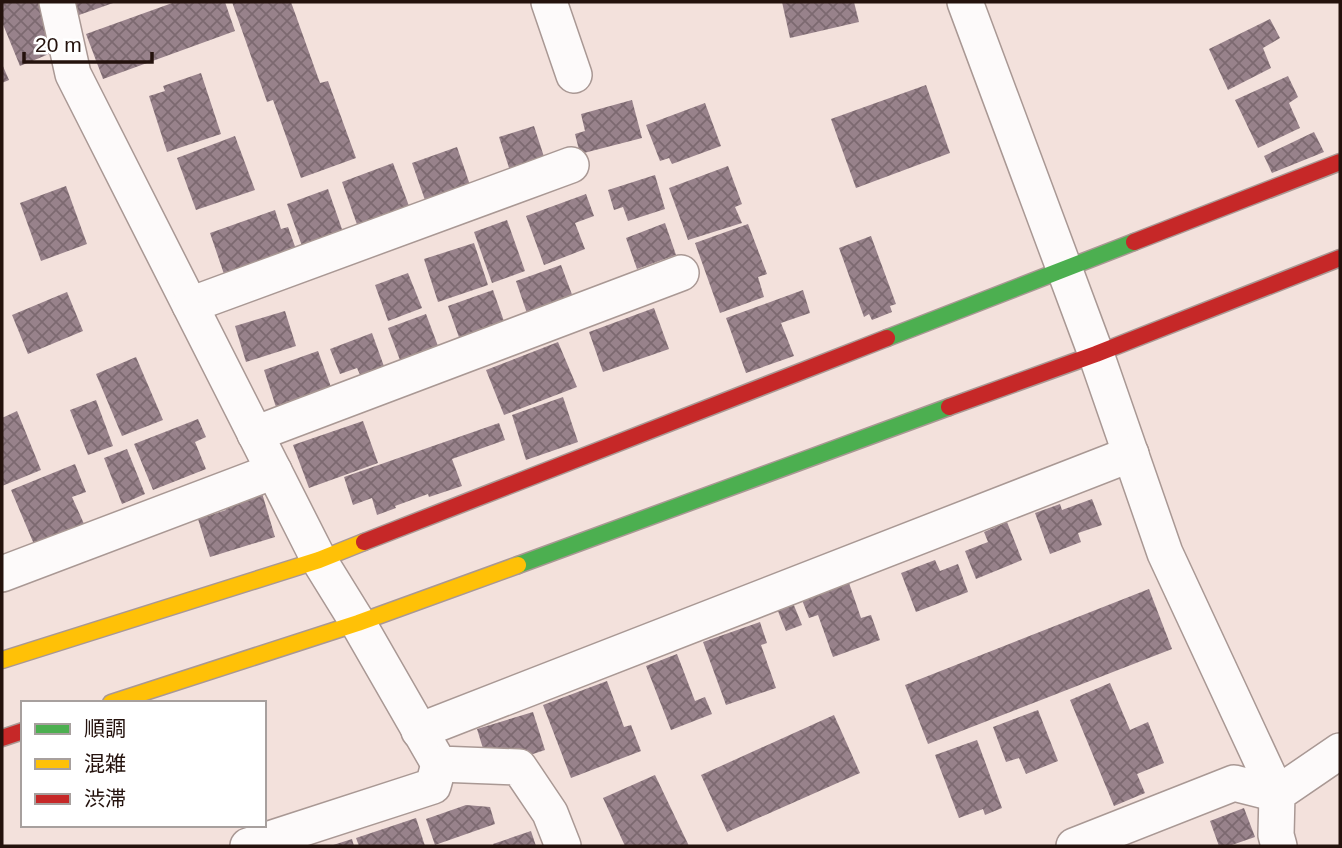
<svg xmlns="http://www.w3.org/2000/svg" width="1342" height="848" viewBox="0 0 1342 848" font-family="Helvetica,'Noto Sans JP',sans-serif">
<defs>
<pattern id="building-cross-hatch" width="8" height="8" patternUnits="userSpaceOnUse" patternTransform="scale(1.75)"><rect width="8" height="8" fill="#98828b"/><path d="M0 0l8 8M0 8l8-8" fill="none" stroke="#7c6970"/></pattern>
</defs>
<rect width="100%" height="100%" fill="#f3e1dc"/>
<g fill="url(#building-cross-hatch)">
<polygon points="2,2 40,2 61,49 20,66 2,22"/>
<polygon points="74,2 116,2 79,15"/>
<polygon points="175,2 225,2 235,31 103,79 86,34"/>
<polygon points="232,2 291,2 320,83 328,81 356,158 301,178 273,100 267,102"/>
<polygon points="782,2 854,2 859,22 790,38"/>
<polygon points="1270,19 1280,38 1263,48 1271,68 1228,90 1209,49"/>
<polygon points="2,64 9,80 2,83"/>
<polygon points="201,73 221,134 167,152 149,96 165,91 163,86"/>
<polygon points="1288,76 1298,97 1289,103 1300,128 1258,148 1235,100"/>
<polygon points="926,85 950,153 856,188 831,119"/>
<polygon points="632,100 642,138 580,154 575,134 585,131 581,114"/>
<polygon points="705,103 721,146 672,164 669,158 660,161 646,125"/>
<polygon points="534,126 548,169 513,180 499,137"/>
<polygon points="1314,132 1324,152 1272,173 1264,156"/>
<polygon points="235,136 255,190 196,210 177,158"/>
<polygon points="457,147 471,188 426,203 412,163"/>
<polygon points="393,163 412,214 360,233 342,182"/>
<polygon points="728,166 742,204 735,207 742,223 688,240 669,188"/>
<polygon points="655,175 665,209 628,221 623,207 614,210 608,190"/>
<polygon points="66,186 87,244 41,261 20,203"/>
<polygon points="328,189 343,232 302,246 287,204"/>
<polygon points="586,194 594,216 575,223 585,249 544,265 526,216"/>
<polygon points="275,210 281,229 288,227 297,252 225,277 210,233"/>
<polygon points="507,220 525,271 492,283 474,232"/>
<polygon points="665,223 676,255 637,269 626,238"/>
<polygon points="748,224 767,274 758,277 764,297 720,313 695,243"/>
<polygon points="871,236 896,304 890,306 892,312 872,320 869,314 864,317 839,248"/>
<polygon points="474,243 488,285 438,302 424,259"/>
<polygon points="561,265 577,308 531,325 516,281"/>
<polygon points="408,273 422,308 388,321 375,285"/>
<polygon points="493,290 506,327 461,343 448,306"/>
<polygon points="803,290 810,313 781,323 794,356 746,373 726,318"/>
<polygon points="67,292 83,331 28,354 12,315"/>
<polygon points="654,308 669,349 603,372 589,332"/>
<polygon points="285,311 296,346 246,362 235,326"/>
<polygon points="426,314 438,346 400,360 388,328"/>
<polygon points="372,333 385,369 361,377 357,368 340,374 330,349"/>
<polygon points="558,342 577,387 504,415 486,370"/>
<polygon points="318,351 331,387 276,407 264,370"/>
<polygon points="136,357 163,420 122,436 96,374"/>
<polygon points="563,397 578,442 526,460 512,415"/>
<polygon points="96,400 113,446 88,455 70,410"/>
<polygon points="17,411 41,470 2,486 2,418"/>
<polygon points="198,419 206,437 195,442 206,469 153,490 134,444"/>
<polygon points="363,421 378,463 309,488 293,445"/>
<polygon points="499,423 505,440 452,459 462,486 429,497 428,494 395,506 396,508 377,515 372,498 353,505 344,477"/>
<polygon points="127,449 145,494 122,504 104,458"/>
<polygon points="75,464 86,492 72,497 89,535 39,556 11,490"/>
<polygon points="262,493 275,537 210,557 198,519 226,510 224,504"/>
<polygon points="1092,499 1102,525 1078,533 1081,542 1050,554 1035,513 1060,504 1062,510"/>
<polygon points="1007,522 1022,560 976,579 965,551 988,542 984,532"/>
<polygon points="935,560 940,571 958,564 968,592 916,612 901,573"/>
<polygon points="849,583 861,618 871,615 880,640 833,657 818,615 809,618 802,600"/>
<polygon points="1149,589 1172,649 928,744 905,685"/>
<polygon points="791,598 802,625 786,631 775,604"/>
<polygon points="760,622 767,643 761,645 776,688 726,705 703,642"/>
<polygon points="677,654 695,701 705,697 712,714 671,730 646,666"/>
<polygon points="607,681 624,727 631,725 641,751 571,778 543,705"/>
<polygon points="1110,683 1130,730 1148,722 1164,763 1137,774 1145,793 1114,806 1070,700"/>
<polygon points="1038,710 1058,761 1026,774 1019,758 1006,762 993,727"/>
<polygon points="533,712 545,750 527,756 485,755 477,729"/>
<polygon points="834,715 860,773 727,832 701,775"/>
<polygon points="977,740 1002,808 985,815 983,809 959,818 935,755"/>
<polygon points="655,775 689,846 625,846 603,798"/>
<polygon points="466,805 490,807 495,824 435,845 426,819"/>
<polygon points="1244,808 1255,837 1229,846 1219,846 1210,821"/>
<polygon points="416,818 425,846 359,846 356,838"/>
<polygon points="531,831 536,846 494,846 493,844"/>
<polygon points="352,839 354,846 330,846"/>
</g>
<g fill="none" stroke-linecap="round" stroke-linejoin="round">
<g stroke="#a99894" stroke-width="38">
<g id="street">
<polyline points="57,2 73,74 319,560 358,623 439,764 519,767 550,813 563,846"/>
<polyline points="549,2 574,75"/>
<polyline points="965,2 1096,354 1165,553 1277,794"/>
<polyline points="190,305 571,165"/>
<polyline points="255,434 681,273"/>
<polyline points="2,574 274,471"/>
<polyline points="419,731 1131,454"/>
<polyline points="248,846 433,786 439,764"/>
<polyline points="1074,846 1234,783 1277,794"/>
<polyline points="1279,846 1276,835 1277,794 1340,751"/>
</g>
</g>
<g stroke="#a99894" stroke-width="19">
<g id="fast">
<polyline points="887,338 1134,242"/>
<polyline points="518,565 949,407"/>
</g>
</g>
<g stroke="#a99894" stroke-width="19">
<g id="slow">
<polyline points="2,660 319,560 364,542"/>
<polyline points="111,703 358,623 518,565"/>
</g>
</g>
<g stroke="#a99894" stroke-width="19">
<g id="jam">
<polyline points="1134,242 1340,162"/>
<polyline points="949,407 1096,354 1340,258"/>
<polyline points="364,542 887,338"/>
<polyline points="2,738 23,731"/>
</g>
</g>
<use href="#street" stroke="#fdfafa" stroke-width="35"/>
<use href="#fast" stroke="#4caf50" stroke-width="16"/>
<use href="#slow" stroke="#ffc107" stroke-width="16"/>
<use href="#jam" stroke="#c62828" stroke-width="16"/>
</g>
<rect width="1342" height="848" fill="none" stroke="#24120d" stroke-width="7"/>
<rect x="21" y="701" width="245" height="126" fill="#ffffff" stroke="#a7a09e" stroke-width="2"/>
<rect x="35" y="724" width="35" height="10" fill="#4caf50" stroke="#a7a09e" stroke-width="2"/>
<text x="84" y="736" font-size="21" fill="#24120d">順調</text>
<rect x="35" y="759" width="35" height="10" fill="#ffc107" stroke="#a7a09e" stroke-width="2"/>
<text x="84" y="771" font-size="21" fill="#24120d">混雑</text>
<rect x="35" y="794" width="35" height="10" fill="#c62828" stroke="#a7a09e" stroke-width="2"/>
<text x="84" y="806" font-size="21" fill="#24120d">渋滞</text>
<path d="M24 52v10h128v-10" fill="none" stroke="#24120d" stroke-width="3.5"/>
<text x="35" y="52" font-size="21" fill="#24120d" stroke="#ffffff" stroke-width="5" paint-order="stroke">20 m</text>
</svg>
